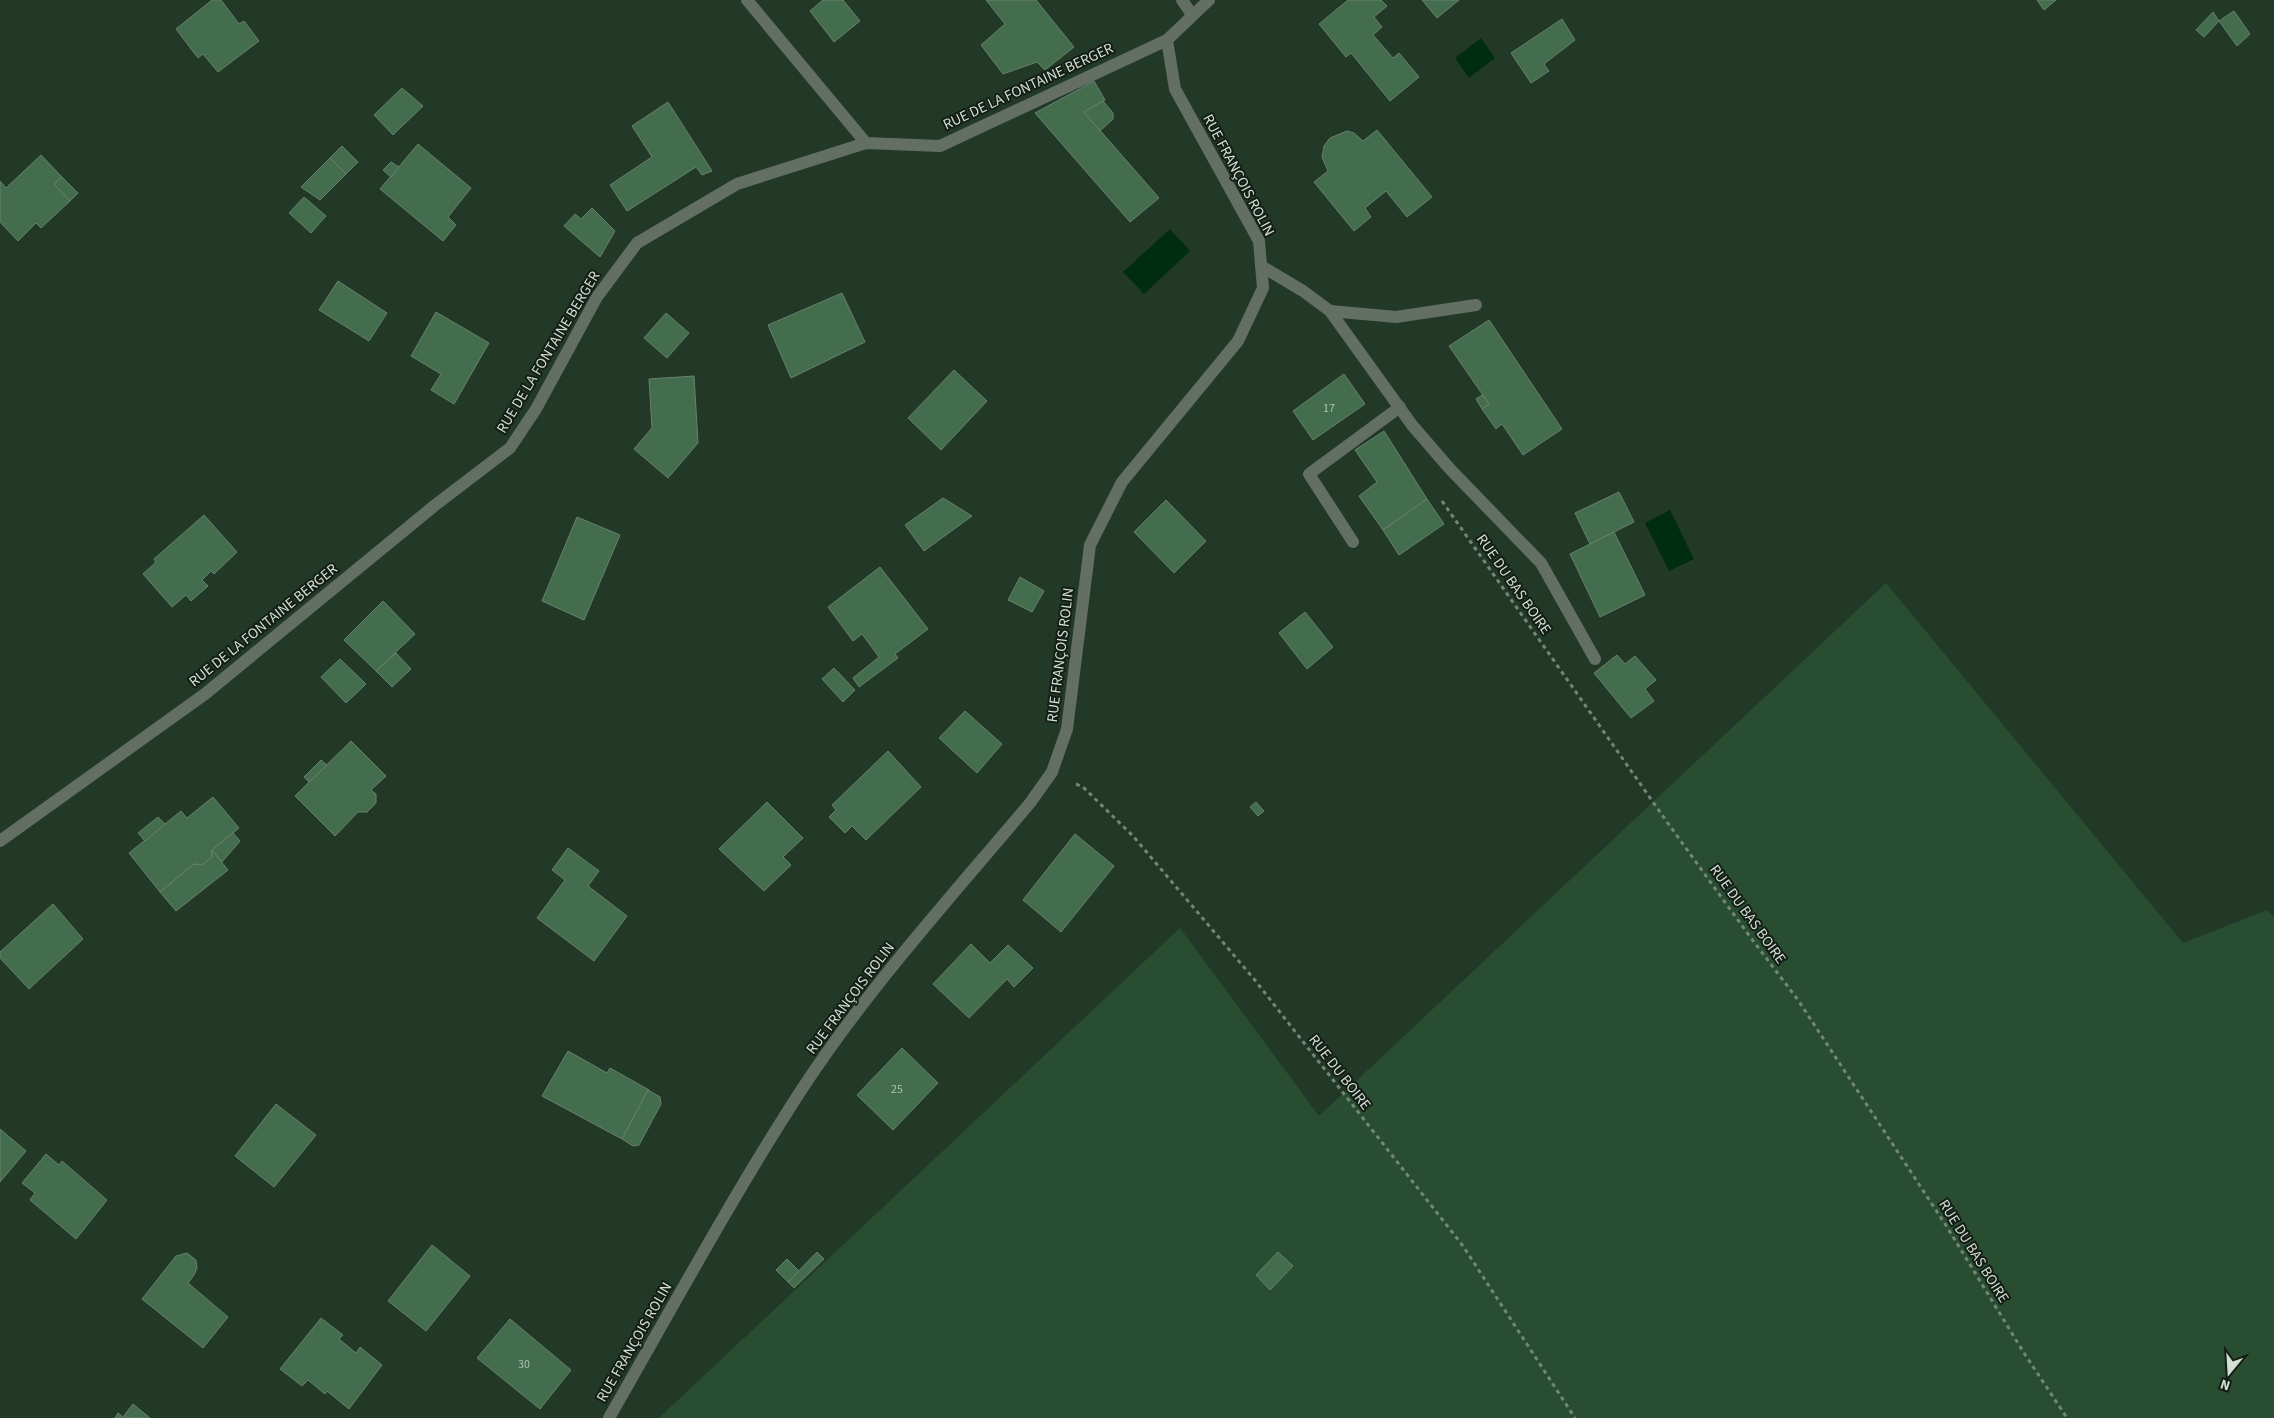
<svg xmlns="http://www.w3.org/2000/svg" width="2274" height="1418" viewBox="0 0 2274 1418" font-family="'Source Sans 3',sans-serif">
<rect width="100%" height="100%" fill="#233928"/>
<polygon fill="#294d31" points="1886,583 2183,943 2267,910 2274,917 2274,1418 659,1418 1180,928 1319,1116"/>
<g fill="#002d0f">
<polygon points="1481,38 1495,58 1469,78 1455,58"/>
<polygon points="1170,229 1190,251 1144,294 1123,272"/>
<polygon points="1670,510 1694,559 1669,571 1645,523"/>
</g>
<g fill="#436d4c" stroke="#68816d">
<polygon points="212,0 221,0 239,24 244,21 259,41 218,72 203,54 198,58 176,29"/>
<polygon points="823,0 843,0 860,21 834,42 810,11"/>
<polygon points="986,0 1036,0 1074,47 1045,70 1037,62 1003,74 981,45 1005,24"/>
<polygon points="1348,0 1381,0 1387,6 1374,17 1382,27 1373,35 1393,58 1399,53 1419,77 1390,101 1351,53 1346,57 1319,24"/>
<polygon points="1422,0 1459,0 1437,18"/>
<polygon points="2037,0 2056,0 2044,10"/>
<polygon points="2234,11 2250,34 2237,46 2219,21"/>
<polygon points="2213,12 2219,21 2204,37 2196,30"/>
<polygon points="1562,19 1575,40 1544,64 1549,71 1531,83 1511,53"/>
<polygon points="1094,81 1105,100 1084,112 1159,198 1130,222 1035,113"/>
<polygon points="402,88 423,106 393,135 374,115"/>
<polygon points="1103,101 1113,113 1113,119 1100,131 1084,112"/>
<polygon points="668,102 712,171 702,175 696,167 627,211 610,185 652,157 632,126"/>
<polygon points="1377,130 1432,197 1407,217 1386,191 1365,208 1371,217 1354,231 1314,182 1328,171 1322,157 1324,146 1330,138 1347,131 1354,133 1363,141"/>
<polygon points="418,144 471,188 448,217 456,225 443,241 380,189"/>
<polygon points="342,146 358,162 346,174 330,158"/>
<polygon points="41,155 62,177 54,184 70,201 41,228 36,223 18,241 0,222 0,181 6,188"/>
<polygon points="330,158 346,174 320,200 301,187"/>
<polygon points="391,162 399,167 391,177 383,170"/>
<polygon points="62,177 78,193 70,201 54,184"/>
<polygon points="304,197 326,216 311,233 289,213"/>
<polygon points="592,208 615,231 600,257 564,226 575,214 581,219"/>
<polygon points="338,281 387,313 369,341 319,310"/>
<polygon points="842,293 865,342 791,378 768,325"/>
<polygon points="436,312 489,343 454,404 431,390 441,374 411,356"/>
<polygon points="666,313 689,333 667,358 644,338"/>
<polygon points="1489,320 1562,429 1523,455 1502,424 1496,429 1482,409 1489,404 1449,346"/>
<polygon points="954,370 987,401 941,450 908,418"/>
<polygon points="1344,374 1365,404 1313,440 1293,411"/>
<polygon points="694,376 698,443 668,478 634,449 652,428 649,379"/>
<polygon points="1482,395 1489,404 1482,409 1476,399"/>
<polygon points="1384,431 1427,499 1383,530 1359,496 1377,482 1355,450"/>
<polygon points="1619,492 1634,522 1590,544 1575,513"/>
<polygon points="943,498 972,516 924,551 905,525"/>
<polygon points="1427,499 1444,524 1399,555 1383,530"/>
<polygon points="1166,500 1206,541 1174,573 1134,532"/>
<polygon points="204,515 237,552 214,574 211,571 202,580 208,586 191,601 186,595 172,607 143,574 156,562 154,559"/>
<polygon points="577,517 620,535 584,620 542,601"/>
<polygon points="1614,532 1645,595 1600,617 1570,554"/>
<polygon points="880,567 928,629 895,654 898,658 859,687 853,678 879,657 862,634 853,641 828,607"/>
<polygon points="1020,577 1044,591 1032,612 1008,600"/>
<polygon points="383,601 415,634 376,671 344,640"/>
<polygon points="1305,612 1333,647 1307,669 1279,633"/>
<polygon points="396,653 411,669 392,687 376,671"/>
<polygon points="1617,655 1625,664 1635,656 1656,680 1645,689 1654,701 1631,718 1594,673"/>
<polygon points="340,659 366,684 346,703 321,677"/>
<polygon points="834,668 855,690 843,702 822,679"/>
<polygon points="965,711 1002,744 977,773 939,738"/>
<polygon points="351,741 386,776 371,790 376,794 376,803 367,812 358,812 335,836 295,796"/>
<polygon points="888,751 921,787 866,840 852,826 845,833 829,817 836,810 832,805"/>
<polygon points="321,760 327,765 309,782 304,777"/>
<polygon points="213,797 239,828 212,850 212,857 202,865 194,864 160,892 129,853 181,811 187,818"/>
<polygon points="767,802 803,838 783,857 791,865 764,891 719,849"/>
<polygon points="1256,802 1264,811 1258,816 1250,807"/>
<polygon points="158,817 165,824 145,841 138,833"/>
<polygon points="233,833 240,841 222,862 212,850"/>
<polygon points="1075,834 1114,866 1061,932 1023,900"/>
<polygon points="568,848 599,871 588,886 627,916 594,961 537,918 565,880 552,870"/>
<polygon points="212,850 228,870 176,911 160,892 194,864 202,865 212,857"/>
<polygon points="53,904 83,939 29,989 0,958 0,952"/>
<polygon points="971,944 990,963 1008,945 1033,968 1014,987 1007,979 969,1018 933,984"/>
<polygon points="902,1048 938,1083 893,1130 857,1095"/>
<polygon points="568,1051 607,1073 610,1068 649,1090 622,1139 542,1096"/>
<polygon points="648,1090 660,1097 661,1104 639,1145 633,1146 622,1139"/>
<polygon points="276,1104 316,1135 274,1187 235,1156"/>
<polygon points="0,1129 26,1151 0,1182"/>
<polygon points="46,1154 59,1165 62,1161 107,1200 76,1239 30,1200 35,1193 22,1183"/>
<polygon points="432,1245 470,1276 426,1331 388,1301"/>
<polygon points="817,1252 824,1259 794,1288 788,1282"/>
<polygon points="1278,1252 1293,1266 1270,1290 1256,1275"/>
<polygon points="187,1253 196,1260 197,1268 194,1275 188,1283 228,1317 203,1348 142,1299 176,1256"/>
<polygon points="787,1259 799,1271 788,1282 776,1270"/>
<polygon points="321,1318 343,1335 339,1339 356,1353 360,1347 382,1365 349,1409 327,1391 325,1394 308,1380 302,1386 280,1369"/>
<polygon points="510,1319 571,1370 540,1409 477,1358"/>
<polygon points="133,1404 150,1418 115,1418 118,1413 123,1417"/>
</g>
<g fill="none" stroke-linecap="round" stroke-linejoin="round">
<g stroke="#748678" stroke-width="3" stroke-dasharray="4 4" stroke-linecap="butt">
<polyline points="1442,501 1667,822 1748,934 1798,1000 1947,1227 2024,1353 2067,1418"/>
<polyline points="1076,784 1083,787 1133,836 1254,979 1463,1246 1575,1418"/>
</g>
<g stroke="#636e65" stroke-width="12">
<polyline points="1182,0 1192,15"/>
<polyline points="1261,266 1303,291 1330,311 1412,425 1450,469 1541,563 1595,659"/>
<polyline points="1330,311 1396,317 1476,305"/>
<polyline points="1353,542 1309,474 1400,407"/>
</g>
<g stroke="#636e65" stroke-width="12">
<polyline points="747,0 866,143"/>
<polyline points="0,841 205,694 434,506 510,448 536,409 597,297 637,243 737,184 866,143 940,146 1167,40"/>
<path d="M609,1418c62,-108 123,-221 191,-326 67,-103 151,-195 230,-289l22,-31 15,-43 23,-184 32,-63 116,-141 25,-53 -4,-47 -84,-152 -8,-49 42,-40"/>
</g>
</g>
<g text-anchor="middle" stroke-width="4" stroke-linejoin="round" paint-order="stroke">
<g font-size="12" fill="#aec2b2">
<text x="1329" y="412">17</text>
<text x="897" y="1093">25</text>
<text x="524" y="1368">30</text>
</g>
<g font-size="15" fill="#d2dfd4" stroke="#141e16">
<text transform="translate(1028 86) rotate(-25)" y="5">RUE DE LA FONTAINE BERGER</text>
<text transform="translate(1239 175) rotate(62)" y="5">RUE FRANÇOIS ROLIN</text>
<text transform="translate(548 352) rotate(-59)" y="5">RUE DE LA FONTAINE BERGER</text>
<text transform="translate(1514 584) rotate(55)" y="5">RUE DU BAS BOIRE</text>
<text transform="translate(263 625) rotate(-39)" y="5">RUE DE LA FONTAINE BERGER</text>
<text transform="translate(1060 655) rotate(-83)" y="5">RUE FRANÇOIS ROLIN</text>
<text transform="translate(1748 914) rotate(54)" y="5">RUE DU BAS BOIRE</text>
<text transform="translate(850 998) rotate(-53)" y="5">RUE FRANÇOIS ROLIN</text>
<text transform="translate(1340 1072) rotate(52)" y="5">RUE DU BOIRE</text>
<text transform="translate(1974 1251) rotate(58)" y="5">RUE DU BAS BOIRE</text>
<text transform="translate(634 1342) rotate(-60)" y="5">RUE FRANÇOIS ROLIN</text>
</g>
</g>
<g transform="translate(2229 1373) rotate(198)" stroke="#141e16" stroke-width="4" paint-order="stroke">
<path d="M0-4L9 19L0 12L-9 19Z" fill="#d2dfd4"/>
<text y="-8" font-size="14" font-weight="bold" text-anchor="middle" fill="#d2dfd4">N</text>
</g>
</svg>
